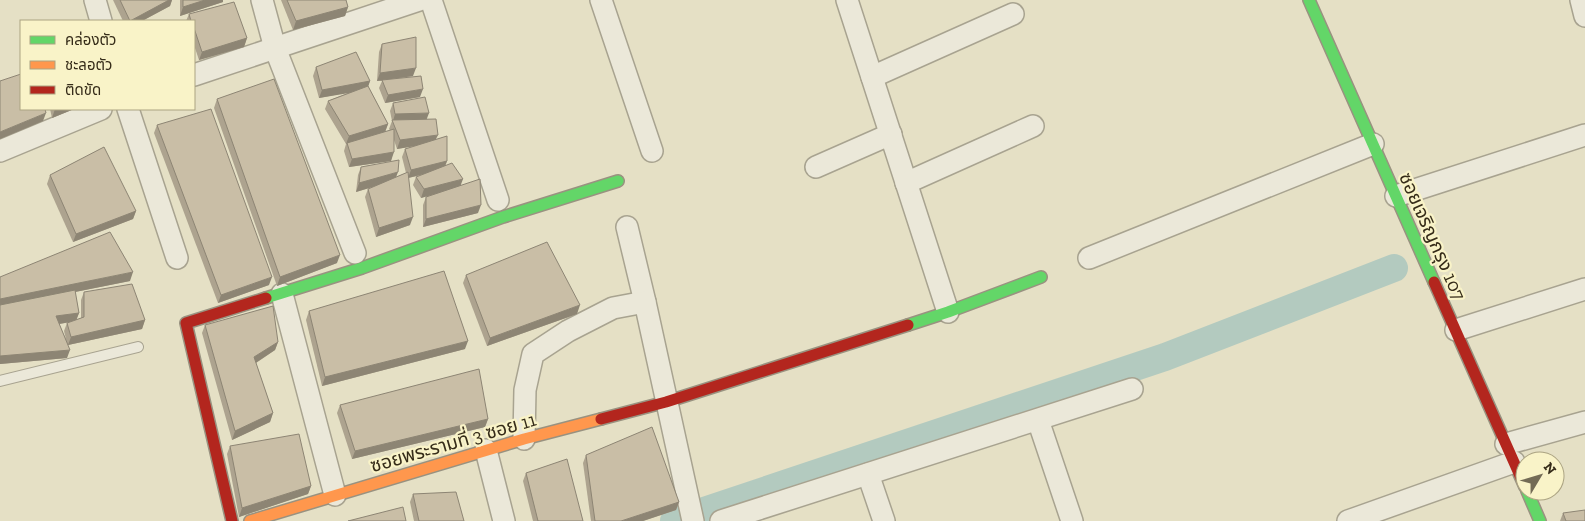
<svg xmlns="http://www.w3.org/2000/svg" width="1585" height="521" viewBox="0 0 1585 521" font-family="'Zilla Slab','Noto Sans Thai',serif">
<rect width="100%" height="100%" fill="#e5e0c5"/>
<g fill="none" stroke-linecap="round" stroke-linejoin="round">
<polyline stroke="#b3cabf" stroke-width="28" points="674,521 1165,357 1394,268"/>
<g stroke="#a8a390" stroke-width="12">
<polyline id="lane" points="0,381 138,347"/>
</g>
<g stroke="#a8a390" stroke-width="24">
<g id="street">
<polyline points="95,0 101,21"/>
<polyline points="262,0 275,48 355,253"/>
<polyline points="431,0 498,200"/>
<polyline points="601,0 652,151"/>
<polyline points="847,0 948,312"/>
<polyline points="1581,0 1585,16"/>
<polyline points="194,75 419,0"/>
<polyline points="872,77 1013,14"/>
<polyline points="128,109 177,258"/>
<polyline points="0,151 101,109"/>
<polyline points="816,167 891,134"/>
<polyline points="906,183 1033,126"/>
<polyline points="1396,196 1585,135"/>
<polyline points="627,227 645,302 693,521"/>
<polyline points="1089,258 1373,144"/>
<polyline points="282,294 335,495"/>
<polyline points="1456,330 1585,289"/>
<polyline points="1038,420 1072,521"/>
<polyline points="524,439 525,390 533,354 568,331 613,308 645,302"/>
<polyline points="1506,444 1585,422"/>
<polyline points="486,450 504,521"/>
<polyline points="868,474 884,521"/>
<polyline points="721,521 1132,389"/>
<polyline points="1348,521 1514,462"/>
</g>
</g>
<g stroke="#999280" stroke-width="14">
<g id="fast">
<polyline points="1309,0 1434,282"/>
<polyline points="266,298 362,268 503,217 618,181"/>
<polyline points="908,325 948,312 1041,277"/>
<polyline points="1527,491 1540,521"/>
</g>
</g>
<g stroke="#999280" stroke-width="14">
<polyline id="slow" points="250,521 524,439 601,419"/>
</g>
<g stroke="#999280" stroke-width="14">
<g id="jam">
<polyline points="1434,282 1525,487"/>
<polyline points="601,419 666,402 908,325"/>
<polyline points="232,521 186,323 266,298"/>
</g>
</g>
<use href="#lane" stroke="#ebe8d9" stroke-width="10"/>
<use href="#street" stroke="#ebe8d9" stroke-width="21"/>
<use href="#fast" stroke="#63d668" stroke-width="11"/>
<use href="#slow" stroke="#ff974d" stroke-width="11"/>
<use href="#jam" stroke="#b3261e" stroke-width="11"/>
</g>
<g fill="#ada38f" fill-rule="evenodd">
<polygon points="113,0 172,0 170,6 142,21 123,21"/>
<polygon points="180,0 223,0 223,2 180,16"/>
<polygon points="281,0 346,0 348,7 345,16 293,30"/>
<polygon points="189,14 247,38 244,47 199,60 194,45 194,21 186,21"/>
<polygon points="382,44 413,76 396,79 420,97 385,103 379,88 382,81 377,81 379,52"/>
<polygon points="316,67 370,81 368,86 388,124 385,132 390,130 389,129 392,121 390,111 393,103 427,119 436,140 447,161 445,166 461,185 478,213 423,227 423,205 426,197 427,196 421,198 413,185 416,177 422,175 408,178 410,225 376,237 365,197 368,189 373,187 356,192 358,175 361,167 396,177 406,173 402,157 405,149 414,146 397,149 394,140 391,161 349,167 344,151 346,144 325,109 328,101 350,92 319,98 313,76"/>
<polygon points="217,99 337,263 277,286 214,108"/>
<polygon points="50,109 74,109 52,118"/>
<polygon points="157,125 269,285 218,303 154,133"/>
<polygon points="50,175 136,211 133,219 73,242 47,184"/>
<polygon points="466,275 577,314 487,346 463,283"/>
<path d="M0,277l130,4 -55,11 4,21 -3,7 5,-2v-18l3,-8 61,28 -3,9 -74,16 -1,13 -67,6zM71,322l-4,1 -3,8 2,8 -7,-15z"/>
<polygon points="309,311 465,349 322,386 306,320"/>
<polygon points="205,325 278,342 275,350 256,363 273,413 270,422 232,440 202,333"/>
<polygon points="340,405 488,419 485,427 352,459 337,413"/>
<polygon points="230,446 311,486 308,494 239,517 227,454"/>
<polygon points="586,455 679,502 676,510 643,521 591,521 583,463"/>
<polygon points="526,473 583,521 533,521 523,481"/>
<polygon points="413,494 464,521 414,521 410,502"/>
<polygon points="1563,513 1585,521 1560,521"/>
</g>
<g fill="#8d8574">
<polygon points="169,0 172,0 170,6 142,21 130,21"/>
<polygon points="205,0 223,0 223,2 180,16 183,7"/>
<polygon points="348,7 345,16 293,30 296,21"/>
<polygon points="247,38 244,47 199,60 202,52"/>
<polygon points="416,68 413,76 377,81 380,73"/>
<polygon points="370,81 367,90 319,98 322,90"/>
<polygon points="423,89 420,97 385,103 388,95"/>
<polygon points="55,109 74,109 52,118"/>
<polygon points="46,113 43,121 0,139 0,132"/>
<polygon points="429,113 426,121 393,121 395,114"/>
<polygon points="388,124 385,132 346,144 349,136"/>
<polygon points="438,135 434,143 397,149 400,140"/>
<polygon points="394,152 391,161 349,167 352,159"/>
<polygon points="447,161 444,169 408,178 411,170"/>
<polygon points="398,172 395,180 356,192 359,183"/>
<polygon points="463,179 460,187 421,198 424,189"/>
<polygon points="481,205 478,213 423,227 426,219"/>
<polygon points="136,211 133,219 73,242 76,234"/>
<polygon points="413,217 410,225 376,237 379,228"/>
<polygon points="340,255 337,263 277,286 280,277"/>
<polygon points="133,272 130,281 0,307 0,299"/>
<polygon points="272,277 269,285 218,303 221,295"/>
<polygon points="580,305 577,314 487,346 490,338"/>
<polygon points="79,313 76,321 53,325 56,316"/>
<polygon points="145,320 142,329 68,345 71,337"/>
<polygon points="468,341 465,349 322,386 325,377"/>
<polygon points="278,342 275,350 251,366 254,357"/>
<polygon points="70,350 67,358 0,364 0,356"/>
<polygon points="273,413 270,422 232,440 235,431"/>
<polygon points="488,419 485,427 352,459 355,451"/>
<polygon points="311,486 308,494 239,517 242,508"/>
<polygon points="679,502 676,510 643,521 621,521"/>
</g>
<g fill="#c9bea6" stroke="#8d8574">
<polygon points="120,0 169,0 130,21"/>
<polygon points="183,0 205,0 183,7"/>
<polygon points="287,0 346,0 348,7 296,21"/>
<polygon points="234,2 247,38 202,52 194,28 194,21 191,21 189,14"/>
<polygon points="416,37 416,68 380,73 382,44"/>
<polygon points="356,52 370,81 322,90 316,67"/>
<polygon points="21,74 21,109 45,109 46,113 0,132 0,81"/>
<polygon points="421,76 423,89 388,95 382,80"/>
<polygon points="274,79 340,255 280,277 217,99"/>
<polygon points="368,86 388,124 349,136 328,101"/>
<polygon points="425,97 429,113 395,114 393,103"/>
<polygon points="211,109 272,277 221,295 157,125"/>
<polygon points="436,119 438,135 400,140 392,120"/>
<polygon points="394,129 394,152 352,159 347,143"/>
<polygon points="447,136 447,161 411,170 405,149"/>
<polygon points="104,147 136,211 76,234 50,175"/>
<polygon points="399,160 398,172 359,183 361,167"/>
<polygon points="452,163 463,179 424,189 416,177"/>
<polygon points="408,172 413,217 379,228 368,189"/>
<polygon points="480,179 481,205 426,219 426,197"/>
<polygon points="110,232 133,272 0,299 0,277"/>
<polygon points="547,242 580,305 490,338 466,275"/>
<polygon points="444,271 468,341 325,377 309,311"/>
<polygon points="132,284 145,320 71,337 67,323 84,317 84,292"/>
<polygon points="75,290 79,313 56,316 70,350 0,356 0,305"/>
<polygon points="273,306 278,342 254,357 273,413 235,431 205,325"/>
<polygon points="479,369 488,419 355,451 340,405"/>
<polygon points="652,427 679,502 621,521 595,521 586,455"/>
<polygon points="299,434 311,486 242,508 230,446"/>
<polygon points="567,459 583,521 538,521 526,473"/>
<polygon points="456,492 464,521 419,521 413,494"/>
<polygon points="403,507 406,521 348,521"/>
<polygon points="1585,510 1585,521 1566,521 1563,513"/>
</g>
<g text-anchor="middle" stroke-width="4.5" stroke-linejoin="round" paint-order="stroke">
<g font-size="19" fill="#362c19" stroke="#f9f3c8">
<text transform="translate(1433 236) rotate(66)" y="7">ซอยเจริญกรุง 107</text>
<text transform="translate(453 442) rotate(-16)" y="7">ซอยพระรามที่ 3 ซอย 11</text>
</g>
</g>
<rect x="20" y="20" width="175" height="90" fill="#f9f3c8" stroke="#aba382"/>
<rect x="30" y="36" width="25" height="8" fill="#63d668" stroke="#aba382"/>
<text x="65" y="45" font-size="15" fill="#362c19">คล่องตัว</text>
<rect x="30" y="61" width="25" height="8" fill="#ff974d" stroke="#aba382"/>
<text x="65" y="70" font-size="15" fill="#362c19">ชะลอตัว</text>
<rect x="30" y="86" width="25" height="8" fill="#b3261e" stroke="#aba382"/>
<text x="65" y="95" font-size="15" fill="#362c19">ติดขัด</text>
<g transform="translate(1540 476) rotate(52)"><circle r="24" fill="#f9f3c8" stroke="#aba382"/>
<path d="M0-4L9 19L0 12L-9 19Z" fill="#736b55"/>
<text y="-8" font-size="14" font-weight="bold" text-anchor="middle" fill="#362c19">N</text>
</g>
</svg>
